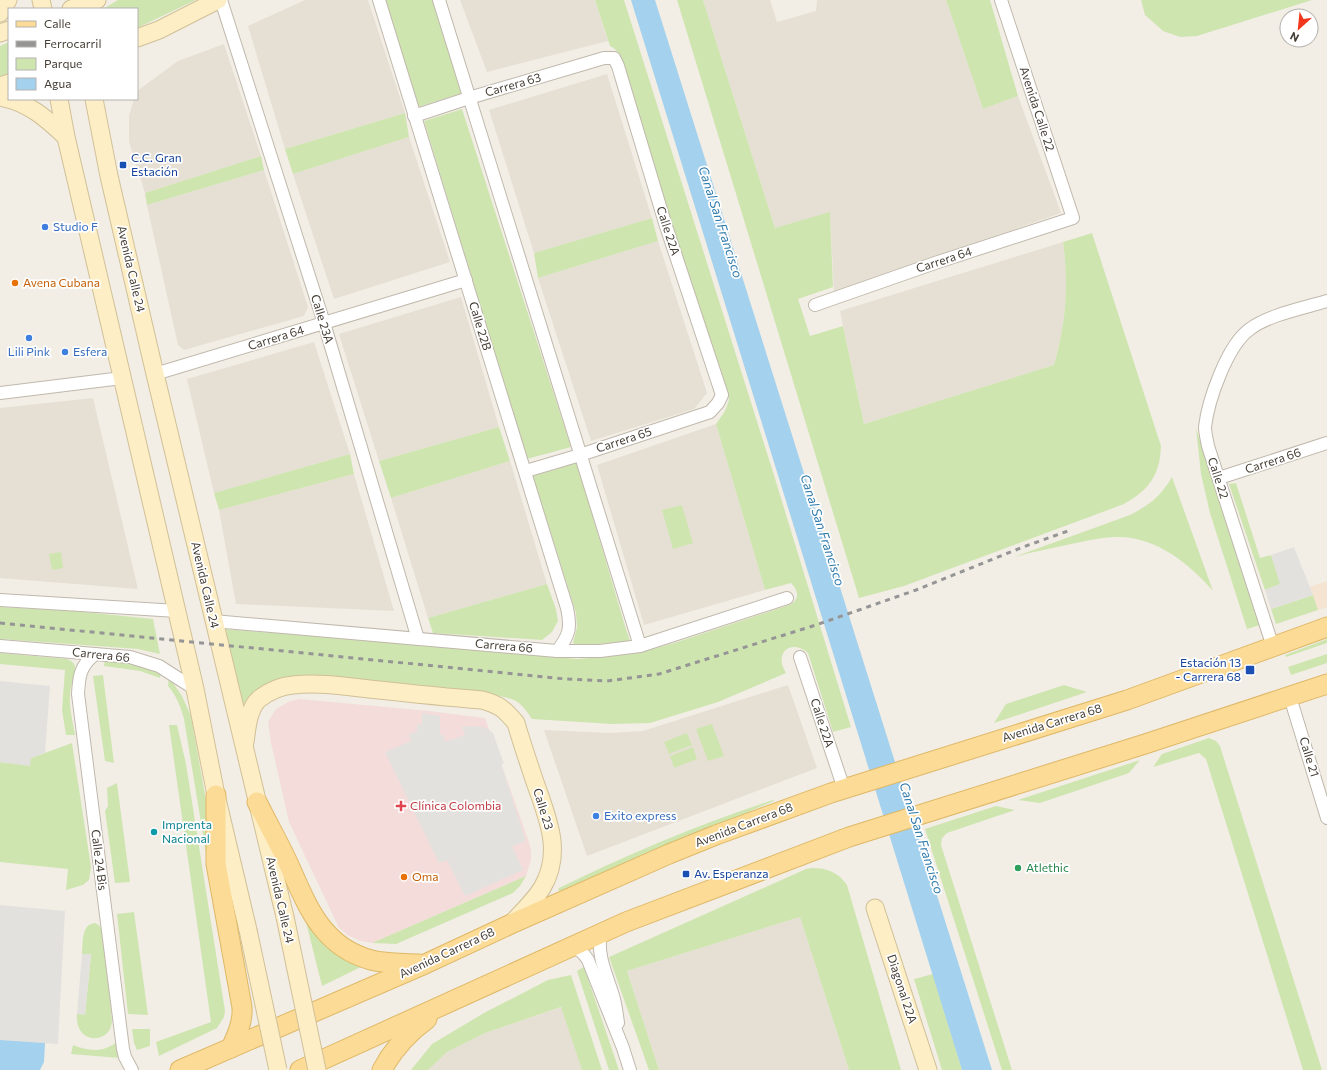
<svg xmlns="http://www.w3.org/2000/svg" width="1327" height="1070" viewBox="0 0 1327 1070" font-family="Commissioner,sans-serif">
<rect width="100%" height="100%" fill="#f2eee6"/>
<g fill="#e6e0d4">
<polygon points="305,0 368,0 405,113 285,149 248,26"/>
<polygon points="460,0 595,0 608,41 487,72"/>
<polygon points="703,0 770,0 777,22 816,11 817,0 946,0 983,109 1018,96 1061,213 834,293 830,213 775,228"/>
<polygon points="224,44 261,156 145,193 129,142 129,116 134,99 137,99 137,91 178,61"/>
<polygon points="607,74 652,218 534,253 489,110"/>
<polygon points="409,137 450,262 334,299 293,174"/>
<polygon points="264,170 308,307 304,316 184,350 178,345 147,205"/>
<polygon points="658,241 707,393 694,409 591,441 538,278"/>
<polygon points="1063,242 1066,268 1066,299 1062,331 1054,365 864,424 840,311"/>
<polygon points="461,297 499,427 379,461 339,334"/>
<polygon points="314,342 350,454 214,493 187,379"/>
<polygon points="93,398 138,589 0,578 0,408"/>
<polygon points="716,424 765,590 644,625 597,465"/>
<polygon points="510,461 547,584 428,618 391,498"/>
<polygon points="354,474 394,611 236,604 219,510"/>
<polygon points="788,685 817,768 587,856 544,730 610,733 643,731"/>
<polygon points="800,917 849,1070 659,1070 627,971"/>
<polygon points="562,1007 582,1070 428,1070 447,1052 485,1033"/>
</g>
<polygon fill="#f4e4d1" points="1327,581 1327,607 1318,610 1310,587"/>
<polygon fill="#f3dcd9" points="299,699 429,711 485,718 529,842 531,850 531,860 526,876 372,943 361,941 349,936 339,928 289,822 271,743 268,722 275,710 288,702"/>
<g fill="#cfe5b0">
<polygon points="118,0 196,0 137,28 137,9 103,9"/>
<polygon points="385,0 433,0 462,93 418,107"/>
<path d="M595,0h29l149,472 78,255 -18,5 -25,-79c-17,-15 -35,0 -22,20l-68,29 -68,21 -38,1 -80,-5c-13,-19 -15,-19 -37,-24l-150,-17h-61l-40,33 -21,-82 231,18 123,12 34,-3 28,-3 35,-10 115,-38c11,-5 10,-14 2,-22l-26,7 -49,-166 9,-13 4,-11 -4,-17 -63,-186 -42,-141 -5,-7 -5,-3z"/>
<path d="M677,0h26l72,228 55,-16 3,75 -35,12 12,37 33,-10 21,98 190,-59c12,-44 15,-78 9,-123l29,-9 69,213c-1,29 -12,44 -37,58l-220,82 -45,12z"/>
<polygon points="946,0 990,0 1018,96 983,109"/>
<polygon points="1141,0 1312,0 1197,36 1180,37 1163,31 1145,15"/>
<polygon points="9,42 9,78 0,81 0,46"/>
<polygon points="462,109 571,447 527,459 424,121"/>
<polygon points="405,113 409,137 293,174 285,149"/>
<polygon points="261,156 264,170 147,205 145,193"/>
<polygon points="652,218 658,241 538,278 534,253"/>
<polygon points="499,427 510,461 391,498 379,461"/>
<polygon points="1196,428 1260,625 1247,629 1210,513 1201,474"/>
<polygon points="350,454 354,474 219,510 214,493"/>
<polygon points="577,463 625,626 630,641 578,646 573,643 577,627 576,613 533,476"/>
<path d="M1172,477l41,114c-23,-27 -58,-55 -96,-54 -16,0 -31,4 -46,7 -19,4 -38,8 -57,13l116,-42c21,-11 30,-18 42,-38z"/>
<polygon points="1236,483 1260,558 1271,555 1281,584 1265,590 1229,484"/>
<polygon points="682,505 693,543 673,549 662,510"/>
<polygon points="61,552 63,568 52,570 49,554"/>
<polygon points="547,584 556,609 558,621 552,632 542,640 433,633 428,618"/>
<polygon points="1313,595 1318,610 1276,624 1271,609"/>
<polygon points="0,607 74,611 153,619 160,654 138,649 0,639"/>
<polygon points="1327,639 1327,643 1286,657 1285,655"/>
<path d="M0,653l67,6c4,2 8,4 8,8 1,5 -5,20 -5,28 -1,13 3,27 5,40h-9l-4,-25 3,-40 -65,-6z"/>
<polygon points="1327,654 1327,663 1291,675 1288,667"/>
<polygon points="105,659 134,663 161,671 160,678 140,671 104,666"/>
<polygon points="103,675 114,763 105,761 93,676"/>
<path d="M169,677l13,19 9,20 15,84 3,61 28,145 -5,6 -48,-293c-3,-12 -8,-24 -16,-33z"/>
<polygon points="1064,685 1087,692 994,723 1006,704"/>
<polygon points="712,724 724,756 708,761 696,729"/>
<polygon points="169,725 177,725 186,764 225,1011 224,1017 217,1028 159,1056 156,1042 211,1022"/>
<polygon points="687,733 692,745 669,754 664,742"/>
<polygon points="1209,738 1216,741 1220,746 1322,1070 1303,1070 1206,759 1199,753 1153,767 1162,754"/>
<polygon points="72,743 91,867 89,880 83,885 66,890 68,869 0,862 0,762 29,765 31,758"/>
<polygon points="693,747 697,759 674,768 670,756"/>
<polygon points="1140,760 1129,773 1040,803 1018,800"/>
<polygon points="117,783 130,882 115,883 105,811 108,806 107,788"/>
<path d="M773,800l1,1 -214,90 -2,-1 1,-2c69,-34 141,-64 214,-88z"/>
<polygon points="996,806 1015,810 947,833 942,838 941,845 1012,1070 1002,1070 925,829"/>
<path d="M812,868c15,0 26,4 35,17l54,185h-52l-49,-153 -173,54 32,99h-10l-40,-113 197,-88z"/>
<polygon points="526,876 520,886 513,893 396,944 372,943"/>
<polygon points="134,912 148,1015 128,1014 117,914"/>
<polygon points="305,918 365,965 322,986"/>
<path d="M95,923c6,2 7,7 9,13l8,85c-1,24 -38,24 -35,-7h8l6,-59 -9,-1c1,-11 -1,-30 13,-31z"/>
<polygon points="584,967 619,1070 609,1070 577,971"/>
<polygon points="933,974 962,1070 942,1070 914,979"/>
<polygon points="571,975 602,1070 582,1070 561,1007 485,1033 447,1052 428,1070 411,1070 432,1044 484,1013 548,980"/>
<polygon points="132,1029 150,1029 150,1046 137,1050 134,1043"/>
<path d="M117,1042l3,16 -49,-4 2,-9c15,6 30,8 44,-3z"/>
</g>
<g fill="#e3e1de">
<polygon points="1294,547 1313,595 1271,609 1265,590 1280,584 1271,555"/>
<polygon points="0,681 50,686 45,753 31,758 30,766 0,762"/>
<polygon points="422,713 440,716 440,734 444,736 445,742 465,735 462,727 469,726 483,727 488,729 493,733 504,764 501,764 526,841 512,846 523,870 465,896 447,860 439,863 385,752 411,741 409,734 417,731 417,724 422,725"/>
<polygon points="0,905 65,911 58,1044 0,1040"/>
<polygon points="82,954 91,954 85,1015 77,1014"/>
</g>
<g fill="#a4d1ed">
<polygon points="631,0 655,0 992,1070 962,1070"/>
<polygon points="0,1040 45,1043 44,1062 40,1070 0,1070"/>
</g>
<g fill="none" stroke-linecap="round" stroke-linejoin="round">
<g stroke="#c0b8ac" stroke-width="14">
<g id="street">
<polyline points="221,0 324,323 418,639"/>
<path d="M379,0l188,608c4,19 3,27 -10,43"/>
<polyline points="439,0 640,646"/>
<polyline points="414,116 469,98 604,58 614,58 618,66 665,223 722,395 718,403 710,412 580,455 526,471"/>
<polyline points="815,305 938,262 1073,218 1001,0"/>
<polyline points="155,374 466,280"/>
<polyline points="0,393 122,378"/>
<polyline points="1219,478 1327,443"/>
<polyline points="0,600 177,611"/>
<polyline points="213,621 557,651 600,651 640,646 787,598"/>
<polyline points="0,646 130,657 159,666 195,689"/>
<path d="M1273,647l-65,-201c-1,-6 -3,-13 -3,-19 3,-26 22,-82 45,-98 18,-14 54,-21 77,-28"/>
<path d="M95,654c-15,12 -16,22 -17,40l45,355 2,8 7,13"/>
<polyline points="800,657 844,789"/>
<polyline points="1290,697 1327,818"/>
<path d="M601,933c-5,23 7,44 13,66 2,8 3,16 4,24"/>
<path d="M571,947c8,2 12,5 17,13l35,88 7,22"/>
</g>
</g>
<g stroke="#d1c097" stroke-width="19">
<g id="secondary">
<polyline points="41,0 43,9"/>
<polyline points="71,9 97,0"/>
<polyline points="0,13 8,0"/>
<polyline points="0,33 9,30"/>
<polyline points="137,38 159,30 218,0"/>
<polyline points="0,86 9,83"/>
<path d="M0,97c28,5 46,21 66,40"/>
<polyline points="59,99 66,137 195,689 216,795 248,930"/>
<polyline points="94,99 109,176 155,374 285,917"/>
<path d="M245,742c2,-13 3,-33 14,-43 9,-7 22,-13 34,-14 25,-3 51,1 76,4 37,4 75,8 113,11 18,5 22,9 34,23 6,21 13,41 20,62 12,34 27,68 6,103 -8,13 -20,24 -30,35"/>
<polyline points="875,908 928,1070"/>
</g>
</g>
<g stroke="#dfb867" stroke-width="21">
<g id="primary">
<path d="M216,795v69l26,143c1,15 -5,28 -11,41"/>
<path d="M257,802c11,22 23,43 33,65 18,41 33,80 81,93 16,4 32,3 48,4"/>
<polyline points="180,1070 425,964 511,924 669,854 716,835 831,793 1127,700 1327,627"/>
<polyline points="300,1070 626,922 849,837 1145,744 1327,684"/>
<path d="M382,1070c11,-21 26,-37 45,-51"/>
</g>
</g>
<use href="#street" stroke="#fff" stroke-width="12"/>
<use href="#secondary" stroke="#fdeec5" stroke-width="17"/>
<use href="#primary" stroke="#fbdb96" stroke-width="19"/>
<polyline stroke="#959595" stroke-width="3" stroke-dasharray="5 5" stroke-linecap="butt" points="0,623 566,679 607,681 659,674 816,625 916,590 1023,547 1068,531"/>
<g stroke="#d1c097" stroke-width="19" stroke-linecap="butt">
<g id="secondary-bridge">
<polyline points="285,917 317,1070"/>
<polyline points="248,930 278,1070"/>
</g>
</g>
<use href="#secondary-bridge" stroke="#fdeec5" stroke-width="17"/>
</g>
<g fill="#1a4fb4" stroke="#fff" stroke-width="1.5">
<rect x="119" y="161" width="8" height="8" rx="2"/>
<rect x="1245" y="665" width="10" height="10" rx="2"/>
<rect x="682" y="870" width="8" height="8" rx="2"/>
</g>
<g fill="#3f7fe0" stroke="#fff" stroke-width="1.5">
<circle cx="45" cy="227" r="4"/>
<circle cx="29" cy="338" r="4"/>
<circle cx="65" cy="352" r="4"/>
<circle cx="596" cy="816" r="4"/>
</g>
<g fill="#e8710a" stroke="#fff" stroke-width="1.5">
<circle cx="15" cy="283" r="4"/>
<circle cx="404" cy="877" r="4"/>
</g>
<path fill="#e0444e" stroke="#fff" stroke-width="1.5" d="M399 800h4v4h4v4h-4v4h-4v-4h-4v-4h4z"/>
<circle fill="#0f9aa8" stroke="#fff" stroke-width="1.5" cx="154" cy="832" r="4"/>
<circle fill="#2e9e5b" stroke="#fff" stroke-width="1.5" cx="1018" cy="868" r="4"/>
<g text-anchor="middle" stroke-width="3.5" stroke-linejoin="round" paint-order="stroke">
<g font-size="12" fill="#453e35" stroke="#fff">
<text transform="translate(513 85) rotate(-16)" y="4">Carrera 63</text>
<text transform="translate(1037 109) rotate(72)" y="4">Avenida Calle 22</text>
<text transform="translate(668 231) rotate(72)" y="4">Calle 22A</text>
<text transform="translate(944 260) rotate(-18)" y="4">Carrera 64</text>
<text transform="translate(131 269) rotate(77)" y="4">Avenida Calle 24</text>
<text transform="translate(322 319) rotate(73)" y="4">Calle 23A</text>
<text transform="translate(480 326) rotate(73)" y="4">Calle 22B</text>
<text transform="translate(276 338) rotate(-17)" y="4">Carrera 64</text>
<text transform="translate(624 440) rotate(-18)" y="4">Carrera 65</text>
<text transform="translate(1273 461) rotate(-18)" y="4">Carrera 66</text>
<text transform="translate(1218 478) rotate(72)" y="4">Calle 22</text>
<text transform="translate(205 585) rotate(77)" y="4">Avenida Calle 24</text>
<text transform="translate(504 646) rotate(5)" y="4">Carrera 66</text>
<text transform="translate(101 655) rotate(6)" y="4">Carrera 66</text>
<text transform="translate(822 723) rotate(72)" y="4">Calle 22A</text>
<text transform="translate(1052 723) rotate(-17)" y="4">Avenida Carrera 68</text>
<text transform="translate(1309 757) rotate(73)" y="4">Calle 21</text>
<text transform="translate(543 809) rotate(73)" y="4">Calle 23</text>
<text transform="translate(744 825) rotate(-21)" y="4">Avenida Carrera 68</text>
<text transform="translate(99 860) rotate(83)" y="4">Calle 24 Bis</text>
<text transform="translate(280 900) rotate(77)" y="4">Avenida Calle 24</text>
<text transform="translate(447 953) rotate(-25)" y="4">Avenida Carrera 68</text>
<text transform="translate(902 989) rotate(72)" y="4">Diagonal 22A</text>
</g>
<g font-size="12" fill="#164399" stroke="#fff" text-anchor="start">
<text x="131" y="162">C.C. Gran<tspan x="131" dy="14">Estación</tspan></text>
<text x="1241" y="667" text-anchor="end">Estación 13<tspan x="1241" dy="14">- Carrera 68</tspan></text>
<text x="694" y="878">Av. Esperanza</text>
</g>
<g font-size="12" fill="#366cbe" stroke="#fff" text-anchor="start">
<text x="53" y="231">Studio F</text>
<text x="29" y="356" text-anchor="middle">Lili Pink</text>
<text x="73" y="356">Esfera</text>
<text x="604" y="820">Exito express</text>
</g>
<g font-size="12" fill="#c56008" stroke="#fff" text-anchor="start">
<text x="23" y="287">Avena Cubana</text>
<text x="412" y="881">Oma</text>
</g>
<g font-size="12" fill="#be3a42" stroke="#fff" text-anchor="start">
<text x="410" y="810">Clínica Colombia</text>
</g>
<g font-size="12" fill="#0d838f" stroke="#fff" text-anchor="start">
<text x="162" y="829">Imprenta<tspan x="162" dy="14">Nacional</tspan></text>
</g>
<g font-size="12" fill="#27864d" stroke="#fff" text-anchor="start">
<text x="1026" y="872">Atlethic</text>
</g>
<g font-size="13" font-style="italic" fill="#327cad" stroke="#fff">
<text transform="translate(721 222) rotate(72)" y="5">Canal San Francisco</text>
<text transform="translate(823 530) rotate(72)" y="5">Canal San Francisco</text>
<text transform="translate(922 838) rotate(72)" y="5">Canal San Francisco</text>
</g>
</g>
<rect x="8" y="8" width="130" height="92" fill="#ffffff" stroke="#b5b2ae"/>
<rect x="16" y="21" width="20" height="6" fill="#fbdb96" stroke="#b5b2ae"/>
<text x="44" y="28" font-size="12" fill="#453e35">Calle</text>
<rect x="16" y="41" width="20" height="6" fill="#959595" stroke="#b5b2ae"/>
<text x="44" y="48" font-size="12" fill="#453e35">Ferrocarril</text>
<rect x="16" y="58" width="20" height="12" fill="#cfe5b0" stroke="#b5b2ae"/>
<text x="44" y="68" font-size="12" fill="#453e35">Parque</text>
<rect x="16" y="78" width="20" height="12" fill="#a4d1ed" stroke="#b5b2ae"/>
<text x="44" y="88" font-size="12" fill="#453e35">Agua</text>
<g transform="translate(1299 28) rotate(207)"><circle r="19" fill="#ffffff" stroke="#b5b2ae"/>
<path d="M0-3L7 15L0 10L-7 15Z" fill="#f2371d"/>
<text y="-6" font-size="11" font-weight="bold" text-anchor="middle" fill="#453e35">N</text>
</g>
</svg>
